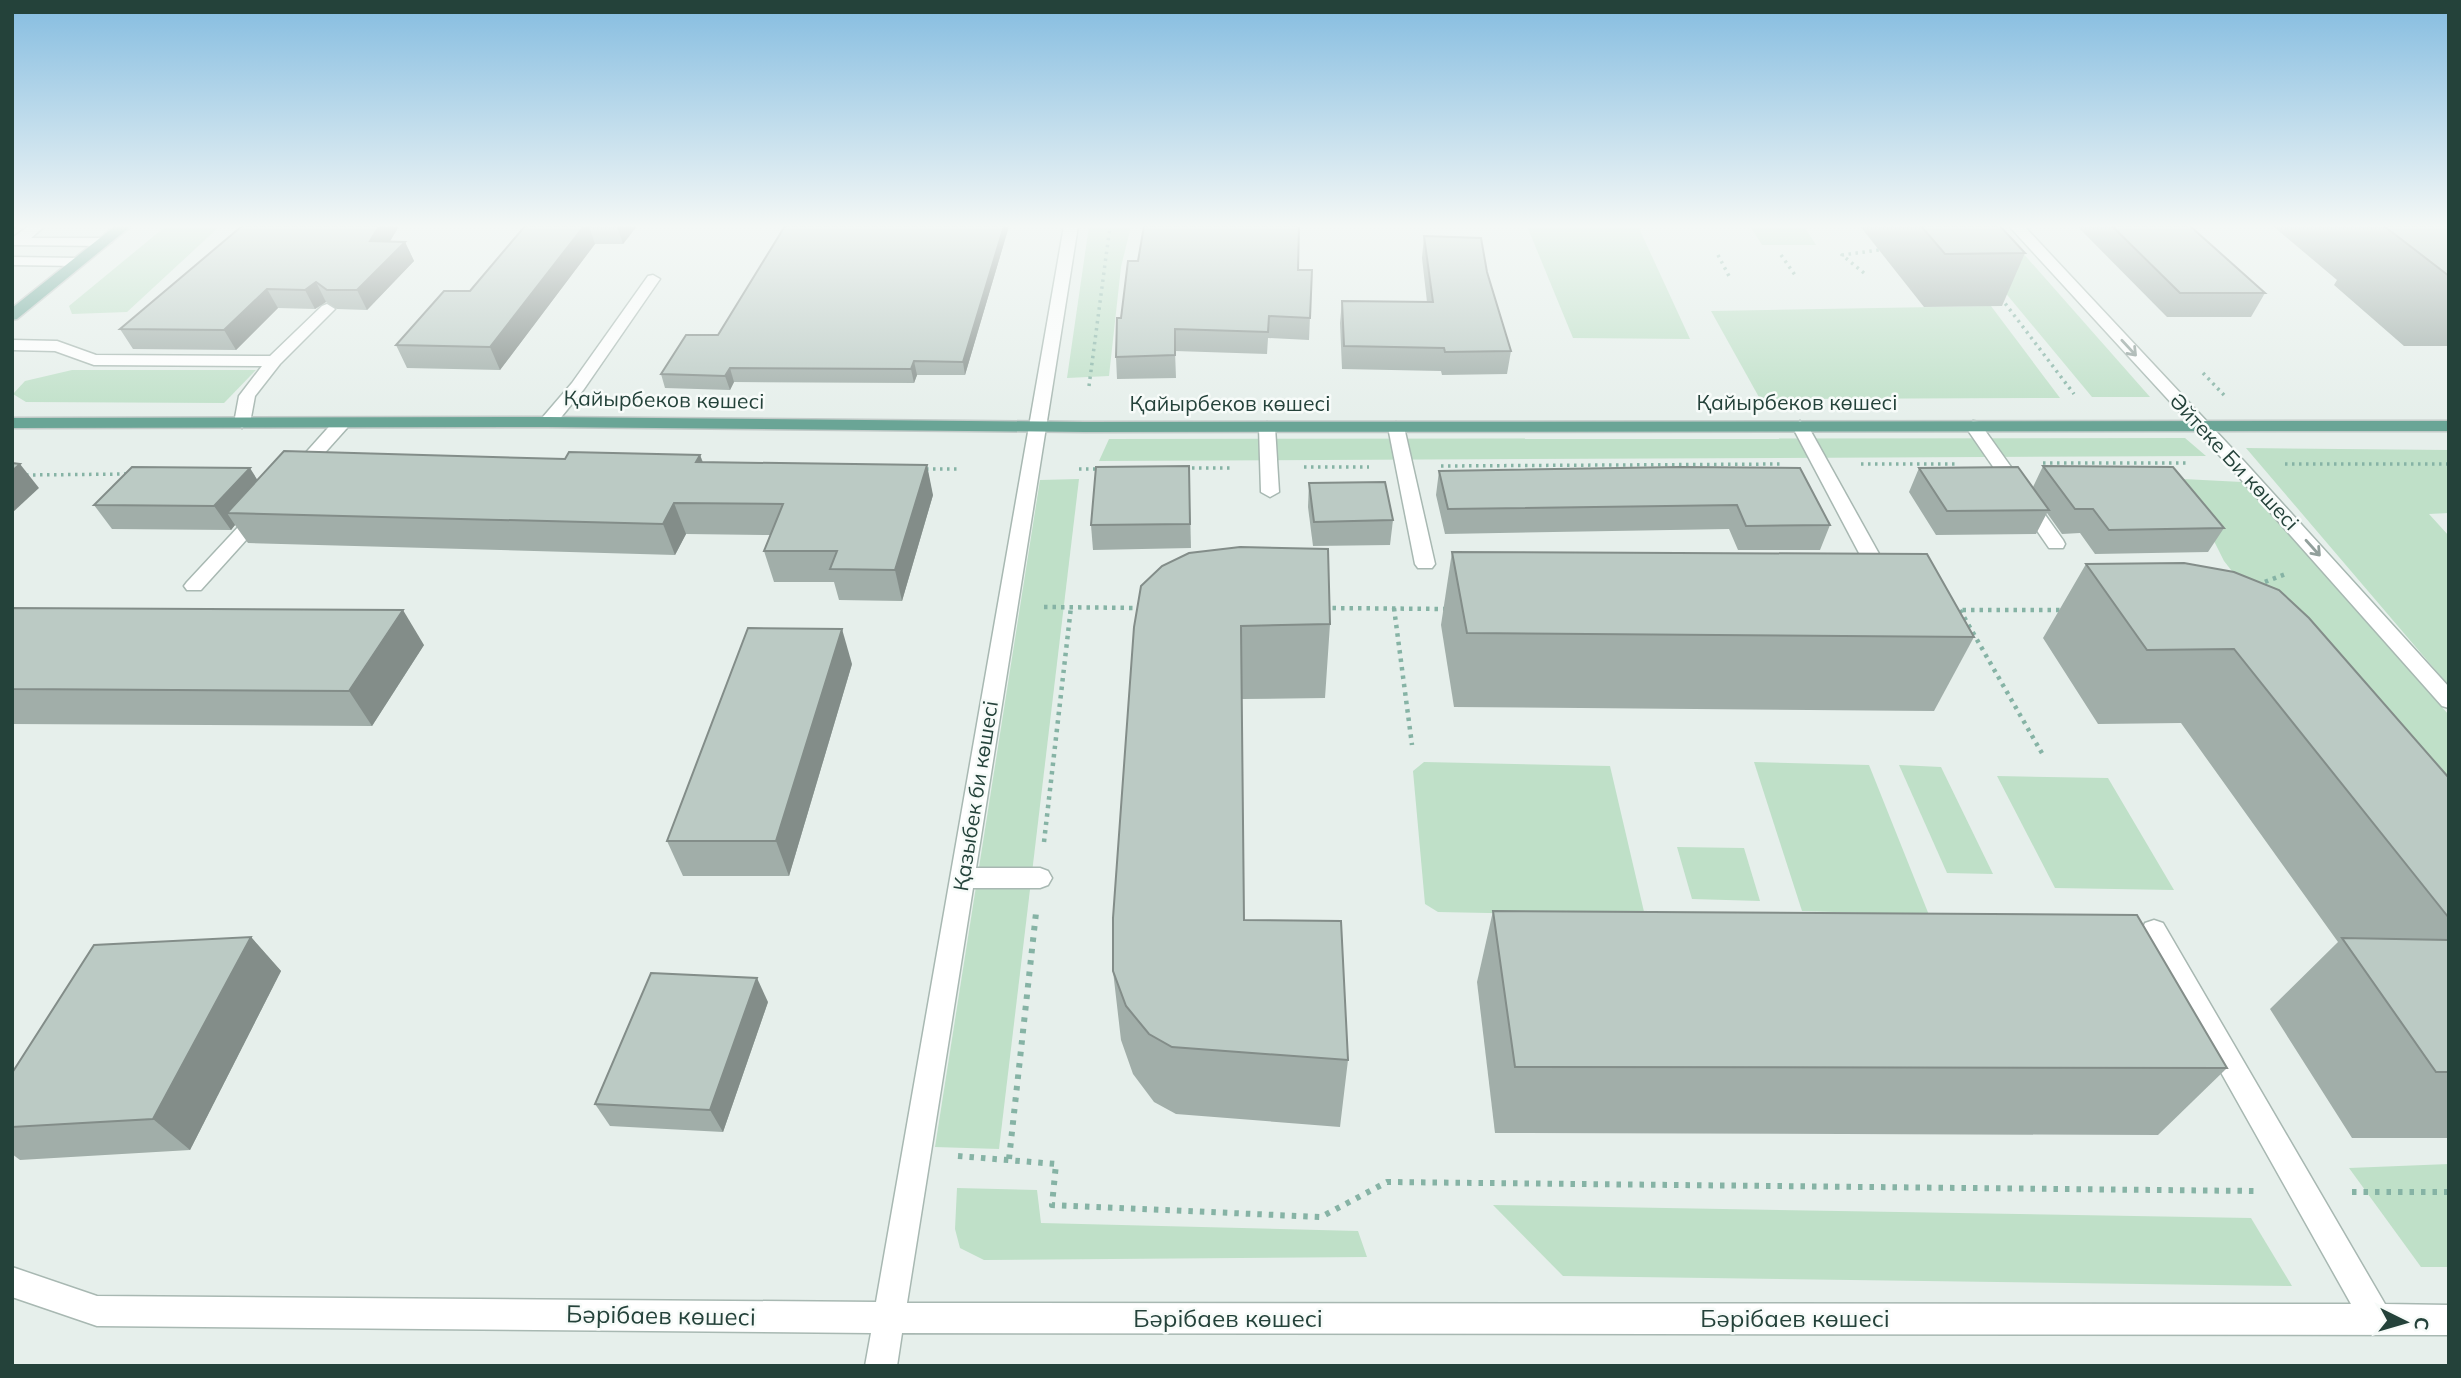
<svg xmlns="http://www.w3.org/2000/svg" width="2461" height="1378" viewBox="0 0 2461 1378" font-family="Mulish,sans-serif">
<rect width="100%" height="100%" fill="#e6efeb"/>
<g fill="#bfe0c8">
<polygon points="166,226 220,226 127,312 72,314 69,306"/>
<polygon points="1089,226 1131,226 1121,267 1109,376 1067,378"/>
<polygon points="1527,226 1638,226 1690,339 1573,338"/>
<polygon points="1750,226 1804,226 1816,245 1762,245"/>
<polygon points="1950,226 1999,226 2150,397 2092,397"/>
<polygon points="1991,306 2060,398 1760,399 1711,311"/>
<polygon points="72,370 256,370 224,403 26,402 13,394 25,381"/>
<polygon points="2185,438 2206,456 1099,461 1109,439"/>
<polygon points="2246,448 2449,450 2449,513 2429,514 2449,536 2449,686"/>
<polygon points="1079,479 999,1149 935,1147 1040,480"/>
<polygon points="2183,479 2242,482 2449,715 2449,847 2224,561"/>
<polygon points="1424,762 1610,766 1645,916 1438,912 1425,904 1413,771"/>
<polygon points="1754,762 1869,765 1929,915 1802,911"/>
<polygon points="1899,765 1941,767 1993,874 1947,873"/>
<polygon points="1997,776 2108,778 2174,890 2055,888"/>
<polygon points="1677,847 1744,848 1760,901 1692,899"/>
<polygon points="2449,1164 2449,1267 2421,1267 2349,1168"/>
<polygon points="957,1188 1037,1190 1041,1223 1358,1231 1367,1257 984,1260 960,1248 955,1229"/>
<polygon points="1493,1205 2251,1218 2292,1286 1563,1276"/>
</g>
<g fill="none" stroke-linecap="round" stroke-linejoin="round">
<g stroke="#a8b8b2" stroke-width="3">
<g id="minor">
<polygon points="29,226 45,226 31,238 105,238 112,242 105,246 12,245 12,238"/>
<polygon points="1064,226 1078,226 976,868 1040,868 1048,871 1052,878 1048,885 1040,888 973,888 907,1303 2351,1304 2145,937 2142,930 2145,923 2154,920 2163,923 2385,1304 2449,1305 2449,1335 902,1333 897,1366 865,1366 871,1333 97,1326 12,1297 12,1267 97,1296 876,1302"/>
<polygon points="2009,226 2024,226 2242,459 2449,687 2449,708 2442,706 2230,467"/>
<polygon points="12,257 79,258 86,262 79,266 12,265"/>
<polygon points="653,275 660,279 584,389 554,426 542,426 540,422 542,418 572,383 648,276"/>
<polygon points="327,304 335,309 280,364 255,396 250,423 242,428 234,423 239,396 262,366 94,365 55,351 12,350 12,340 57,341 96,355 270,356 322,306"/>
<polygon points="341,419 349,424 347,428 304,476 292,476 289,472 292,468 335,420"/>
<polygon points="1800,421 1808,426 1888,570 1885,574 1871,574 1868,570 1792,426"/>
<polygon points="1973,421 1979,422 2063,540 2065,544 2063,548 2049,548 1965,426"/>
<polygon points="1267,422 1275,427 1279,492 1270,497 1261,492 1259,427"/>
<polygon points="1396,422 1404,427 1435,564 1432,568 1418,568 1415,564 1388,427"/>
<polygon points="260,508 266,510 269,514 266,518 201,590 187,590 184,586 187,582 254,510"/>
</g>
</g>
<g stroke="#c2cac8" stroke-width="3">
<g id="major">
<polygon points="115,226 131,226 17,319 12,320 12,308"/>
<polygon points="548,417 1085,422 2449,421 2449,431 1085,432 548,427 12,428 12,418"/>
</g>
</g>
<g stroke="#86b3a5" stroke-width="3.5" stroke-dasharray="2.5 4.5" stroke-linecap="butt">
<polyline points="1718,255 1729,276"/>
<polyline points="1781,255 1795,275"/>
<polyline points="1864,273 1842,255 1879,250"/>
<polyline points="2001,298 2074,394"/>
<polyline points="2203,373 2224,395"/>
<polyline points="1089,386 1110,226"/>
<polyline points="2043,463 2188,463"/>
<polyline points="1861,464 1957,464"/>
<polyline points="2285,464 2449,464"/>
<polyline points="1441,466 1782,464"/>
<polyline points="1304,467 1369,467"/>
<polyline points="1185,468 1233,468"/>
<polyline points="926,469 960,469"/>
<polyline points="1079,469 1100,469"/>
<polyline points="26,475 129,474"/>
</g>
<g stroke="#86b3a5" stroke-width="4.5" stroke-dasharray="3.5 5" stroke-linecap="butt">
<polyline points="2257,585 2288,573"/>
<polyline points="1044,607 1141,608"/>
<polyline points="1324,608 1449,609"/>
<polyline points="1394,608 1412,745"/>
<polyline points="1954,610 2065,610"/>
<polyline points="1960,610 2043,755"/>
<polyline points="1044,842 1071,607"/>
</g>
<g stroke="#86b3a5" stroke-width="6" stroke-dasharray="4.5 7" stroke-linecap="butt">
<polyline points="958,1156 1056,1164 1052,1205 1321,1217 1387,1182 2255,1191"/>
<polyline points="1009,1159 1036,913"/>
<polyline points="2352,1192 2449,1192"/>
</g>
<use href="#minor" fill="#fff" fill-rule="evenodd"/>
<use href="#major" fill="#6aa596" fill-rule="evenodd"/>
</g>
<g fill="#a1aea9">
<polygon points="242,226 399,226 390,241 405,242 414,261 367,310 337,309 326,302 315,309 278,308 236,350 133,349 120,329"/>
<polygon points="525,226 637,226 623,244 595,244 500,370 407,368 396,345 470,291"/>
<polygon points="1009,226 965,375 917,375 914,383 734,382 730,390 665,388 661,374 718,335"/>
<polygon points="1860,226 2000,226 2025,253 2002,306 1924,307"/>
<polygon points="2077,226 2190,226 2265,293 2251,317 2167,317"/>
<polygon points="2273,226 2449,226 2449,346 2404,346 2334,285 2337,280"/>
<polygon points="1424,236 1487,272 1511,351 1507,374 1442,375 1441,371 1342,369 1340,323 1342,301 1427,302 1422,258"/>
<polygon points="1298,270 1312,270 1309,340 1268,338 1267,354 1175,351 1176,378 1117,379 1116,357 1121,318"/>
<polygon points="700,455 703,462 933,495 902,601 839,600 834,582 774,582 764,551 771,535 686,534 675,555 248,543 235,525 231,530 112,529 94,505 258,480 565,459"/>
<polygon points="1189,466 1191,548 1093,550 1091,525"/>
<polygon points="2043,466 2224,528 2208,552 2095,554 2080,533 2062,534 2047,513 2036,534 1936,535 1909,492 1919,468 2033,487"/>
<polygon points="1680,467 1830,525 1820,550 1738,550 1729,529 1445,534 1436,495 1439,471"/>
<polygon points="1309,483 1393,520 1390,545 1313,546 1308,507"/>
<polygon points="1452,552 1974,637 1934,711 1454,707 1441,625"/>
<polygon points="2184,563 2449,778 2449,1138 2352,1138 2270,1009 2338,942 2181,723 2098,724 2043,638 2086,564"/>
<polygon points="12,608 424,645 372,726 12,724"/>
<polygon points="1330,624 1325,698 1242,699 1244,920 1348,1060 1340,1127 1176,1114 1154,1102 1133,1074 1121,1040 1113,971 1134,627"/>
<polygon points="852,664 789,876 683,876 667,841"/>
<polygon points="1493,911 2227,1068 2158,1135 1495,1133 1477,982"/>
<polygon points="251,937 281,971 190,1150 20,1160 12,1154 12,1073"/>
<polygon points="768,1002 723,1132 610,1126 595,1104"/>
</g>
<g fill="#838d89">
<polygon points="12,226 19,226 12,231"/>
<polygon points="379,226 399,226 379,260 370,241"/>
<polygon points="584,226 589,226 595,244 500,370 490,347"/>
<polygon points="617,226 637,226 623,244"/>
<polygon points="1004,226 1009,226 965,375 963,362"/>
<polygon points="405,242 414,261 367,310 357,290"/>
<polygon points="316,282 326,302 315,309 305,290"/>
<polygon points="267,289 278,308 236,350 224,330"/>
<polygon points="914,361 917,375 914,383 911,369"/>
<polygon points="730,368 734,382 730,390 725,376"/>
<polygon points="700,455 710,485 696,462"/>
<polygon points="20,464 39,488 12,513 12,471"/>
<polygon points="927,465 933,495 902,601 895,570"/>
<polygon points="250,468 265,492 227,513 235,525 231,530 214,506"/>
<polygon points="674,503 686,534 675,555 663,524"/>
<polygon points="403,610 424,645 372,726 349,691"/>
<polygon points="842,629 852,664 789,876 776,841"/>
<polygon points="251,937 281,971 190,1150 153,1119"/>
<polygon points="757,978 768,1002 723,1132 710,1110"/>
</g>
<g fill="#bbcac4" stroke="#838d89" stroke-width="2">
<polygon points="242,226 379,226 370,241 405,242 357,290 327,290 316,282 305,290 267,289 224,330 120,329"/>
<polygon points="525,226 584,226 490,347 396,345 444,291 470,291"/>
<polygon points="785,226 1004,226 963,362 914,361 911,369 730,368 725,376 661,374 686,335 718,335"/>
<polygon points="1144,226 1299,226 1298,270 1312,270 1310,318 1269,316 1268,332 1175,329 1175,355 1116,357 1117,318 1121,318 1128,261 1138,261"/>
<polygon points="1921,226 2000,226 2025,253 1945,254"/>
<polygon points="2112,226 2190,226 2265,293 2180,293"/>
<polygon points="2384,226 2449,226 2449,276"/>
<polygon points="1424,236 1481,238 1487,272 1511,351 1445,352 1444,348 1344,346 1342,301 1433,302"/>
<polygon points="284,451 565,459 569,452 700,455 696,462 927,465 895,570 830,569 837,551 764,551 783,504 674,503 663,524 227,513"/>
<polygon points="12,463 20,464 12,471"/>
<polygon points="1189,466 1190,524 1091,525 1096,467"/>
<polygon points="2043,466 2173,467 2224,528 2109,530 2093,509 2075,509"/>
<polygon points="132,467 250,468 214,506 94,505"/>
<polygon points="1680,467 1800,468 1830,525 1746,526 1737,505 1448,509 1439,471"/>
<polygon points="2018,467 2049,510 1947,511 1919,468"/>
<polygon points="1385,482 1393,520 1314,522 1309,483"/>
<polygon points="1240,547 1328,549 1330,624 1241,626 1244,920 1341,921 1348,1060 1172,1047 1149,1034 1126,1006 1113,971 1113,918 1134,627 1141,586 1162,566 1189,553"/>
<polygon points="1452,552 1927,554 1974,637 1467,633"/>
<polygon points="2184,563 2234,572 2279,590 2309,618 2449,778 2449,918 2234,649 2147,650 2086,564"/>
<polygon points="12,608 403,610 349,691 12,689"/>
<polygon points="748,628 842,629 776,841 667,841"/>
<polygon points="1493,911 2137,915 2227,1068 1515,1067"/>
<polygon points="251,937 153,1119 12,1127 12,1073 94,945"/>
<polygon points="2342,938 2449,940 2449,1072 2436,1072"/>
<polygon points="651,973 757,978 710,1110 595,1104"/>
</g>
<defs><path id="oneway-shaft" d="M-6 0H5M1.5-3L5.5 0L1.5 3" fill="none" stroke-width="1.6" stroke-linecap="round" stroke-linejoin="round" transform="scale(1.75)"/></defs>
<g stroke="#92a09c">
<use href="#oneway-shaft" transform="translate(2129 348) rotate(47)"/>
<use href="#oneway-shaft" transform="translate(2313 548) rotate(48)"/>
</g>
<linearGradient id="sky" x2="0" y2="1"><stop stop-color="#84bce0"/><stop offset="0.54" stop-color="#f4f8f6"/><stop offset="1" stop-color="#f4f8f6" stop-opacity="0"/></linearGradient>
<rect width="2461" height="419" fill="url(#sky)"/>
<g text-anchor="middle" stroke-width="5" stroke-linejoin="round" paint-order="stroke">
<g font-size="21" fill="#24423a" stroke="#f7fbf9">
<text transform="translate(664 400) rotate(1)" y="7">Қайырбеков көшесі</text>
<text x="1797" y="410">Қайырбеков көшесі</text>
<text x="1230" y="411">Қайырбеков көшесі</text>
<text transform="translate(2234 462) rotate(47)" y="7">Әйтеке Би көшесі</text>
<text transform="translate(976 796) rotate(-81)" y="7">Қазыбек би көшесі</text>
</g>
<g font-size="24" fill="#24423a" stroke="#f7fbf9">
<text transform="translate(661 1316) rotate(1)" y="8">Бәрібаев көшесі</text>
<text x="1228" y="1327">Бәрібаев көшесі</text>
<text x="1795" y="1327">Бәрібаев көшесі</text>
</g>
</g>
<rect width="2461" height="1378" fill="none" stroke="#24423a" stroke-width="28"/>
<g transform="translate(2405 1322) rotate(95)" stroke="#f7fbf9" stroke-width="5" paint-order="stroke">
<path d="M0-5L12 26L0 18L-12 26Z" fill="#24423a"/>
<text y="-10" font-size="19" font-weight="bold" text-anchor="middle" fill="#24423a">С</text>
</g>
</svg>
